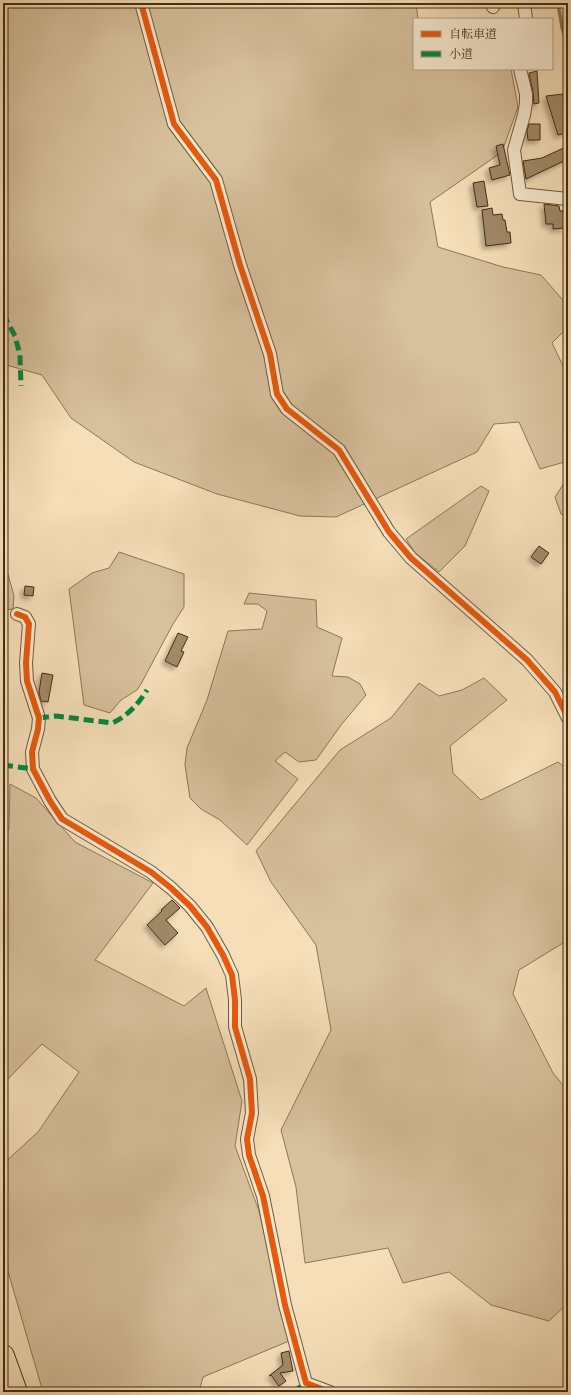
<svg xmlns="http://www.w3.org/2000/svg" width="571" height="1395" viewBox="0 0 571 1395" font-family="Cardo,'Noto Serif JP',serif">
<defs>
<filter id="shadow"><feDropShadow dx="-3.5" dy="3.5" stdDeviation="2" flood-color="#0004"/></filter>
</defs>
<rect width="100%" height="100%" fill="#f5deb8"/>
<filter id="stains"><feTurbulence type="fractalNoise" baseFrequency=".005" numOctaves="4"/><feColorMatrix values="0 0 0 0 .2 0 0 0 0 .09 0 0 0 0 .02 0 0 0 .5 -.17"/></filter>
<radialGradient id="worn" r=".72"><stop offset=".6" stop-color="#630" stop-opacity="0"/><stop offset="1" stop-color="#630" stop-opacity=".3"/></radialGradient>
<g fill="#d7c09c" stroke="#8e7657">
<polygon points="3,3 416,3 418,19 414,19 414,69 511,69 518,107 502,152 430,202 438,247 503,267 541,275 568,306 568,327 552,343 568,376 568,461 540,469 519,422 494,424 477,452 336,517 300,516 217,494 134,462 71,418 42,375 3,364"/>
<polygon points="568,477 568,518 561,514 555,497"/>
<polygon points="481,486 489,491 465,546 439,572 415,553 406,539"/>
<polygon points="119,552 184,574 184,607 173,624 141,684 137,690 121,700 110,713 84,705 69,589 92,573 109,568"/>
<polygon points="3,572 8,574 14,596 13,609 3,610"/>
<polygon points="249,593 316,600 317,627 342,638 332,676 348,677 360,684 366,695 341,725 316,760 299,762 285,752 275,761 298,779 247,845 220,820 201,809 190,798 185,765 187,748 207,700 228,631 262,629 267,611 258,604 244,604"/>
<polygon points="484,678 507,700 450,746 453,773 481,800 558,762 568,770 568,940 519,970 513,994 553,1073 568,1091 568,1303 549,1321 491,1305 449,1272 403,1283 388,1248 305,1263 296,1187 281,1130 331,1030 316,945 271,882 256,851 340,750 391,718 419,683 439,696 462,690"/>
<polygon points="10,784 36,798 75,842 153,883 95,960 184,1006 206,988 242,1101 235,1146 259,1211 289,1341 203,1377 199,1392 43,1392 3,1254 3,1164 38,1132 79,1072 42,1044 3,1084 3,837 9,829"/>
</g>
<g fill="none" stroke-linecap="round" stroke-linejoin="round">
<polyline stroke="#8b7354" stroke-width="3.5" points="558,3 562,27 568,47"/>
</g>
<g fill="#a18968" stroke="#452d12" filter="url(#shadow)">
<polygon points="537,71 539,103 534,104 533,92 529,73"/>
<polygon points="563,94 568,111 568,132 558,135 546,96"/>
<polygon points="529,124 540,124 540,140 528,140 527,131"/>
<polygon points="503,144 510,175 492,180 489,168 500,165 496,146"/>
<polygon points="568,146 568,159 526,179 523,161 542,158"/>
<polygon points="484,181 488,206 477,207 473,183"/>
<polygon points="544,204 559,206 560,211 563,211 565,228 553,229 553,224 546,224"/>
<polygon points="492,208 493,215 502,214 503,220 505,220 507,232 510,232 511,243 486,246 482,210"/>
<polygon points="539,546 549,553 541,564 531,557"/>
<polygon points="25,586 34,587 33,596 24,595"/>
<polygon points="178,633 188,637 181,651 184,652 177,667 165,661"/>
<polygon points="42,673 53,675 48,702 41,701 39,692"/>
<polygon points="172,900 180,908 166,920 178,933 165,945 147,925 162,911 161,910"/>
<polygon points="289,1351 293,1371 280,1373 286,1381 279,1386 271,1375 269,1376 283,1365 281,1353"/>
</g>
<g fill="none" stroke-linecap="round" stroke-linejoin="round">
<g stroke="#71593c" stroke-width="14">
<g id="street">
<polyline points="141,3 174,124 216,180 240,265 270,354 277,394 287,409 339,450 389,532 411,558 527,660 555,692 568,718"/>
<polyline points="524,3 526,19"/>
<polyline points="493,7 494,3"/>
<polyline points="520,69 526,94 526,103 524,115 514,150 520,194 568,199"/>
<polyline points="17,614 25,617 29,624 26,663 27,681 39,718 38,729 32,752 33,769 50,801 62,819 151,872 171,888 190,906 207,927 223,955 232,975 235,1000 235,1027 250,1079 252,1113 247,1139 249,1155 263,1196 285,1305 306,1383 330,1392"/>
</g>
</g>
<g stroke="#452d12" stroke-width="24">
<polyline id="highway" points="3,1356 16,1392"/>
</g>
<use href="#street" stroke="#f8ead1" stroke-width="12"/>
<use href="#highway" stroke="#f5deb8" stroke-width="22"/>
<g stroke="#00873e" stroke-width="5" stroke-dasharray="10 5" stroke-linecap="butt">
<polyline points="3,314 15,336 20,355 21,386"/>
<path d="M39,718l17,-2 56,7c15,-6 27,-20 35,-33"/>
<polyline points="3,765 33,769"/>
<polyline points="293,1392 306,1383"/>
</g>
<g stroke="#f8ead1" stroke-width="8">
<g id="cycleway">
<polyline points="141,3 174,124 216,180 240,265 270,354 277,394 287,409 339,450 389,532 411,558 527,660 555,692 568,718"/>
<polyline points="17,614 25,617 29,624 26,663 27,681 39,718 38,729 32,752 33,769 50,801 62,819 151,872 171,888 190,906 207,927 223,955 232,975 235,1000 235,1027 250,1079 252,1113 247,1139 249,1155 263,1196 285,1305 306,1383 330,1392"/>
</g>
</g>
<use href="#cycleway" stroke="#e8590c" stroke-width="6"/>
</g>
<rect width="571" height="1395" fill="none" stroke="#f5deb8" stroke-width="16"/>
<rect x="4" y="4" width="563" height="1387" fill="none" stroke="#452d12" stroke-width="2"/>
<rect x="8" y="8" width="555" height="1379" fill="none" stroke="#452d12"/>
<rect x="413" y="18" width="140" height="52" fill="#f8ead1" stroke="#b09e85"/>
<rect x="421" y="31" width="20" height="6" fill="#e8590c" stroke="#b09e85"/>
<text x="449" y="38" font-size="12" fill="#452d12">自転車道</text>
<rect x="421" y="51" width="20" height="6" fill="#00873e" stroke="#b09e85"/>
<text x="449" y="58" font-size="12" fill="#452d12">小道</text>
<rect width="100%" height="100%" filter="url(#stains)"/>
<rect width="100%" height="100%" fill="url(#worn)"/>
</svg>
